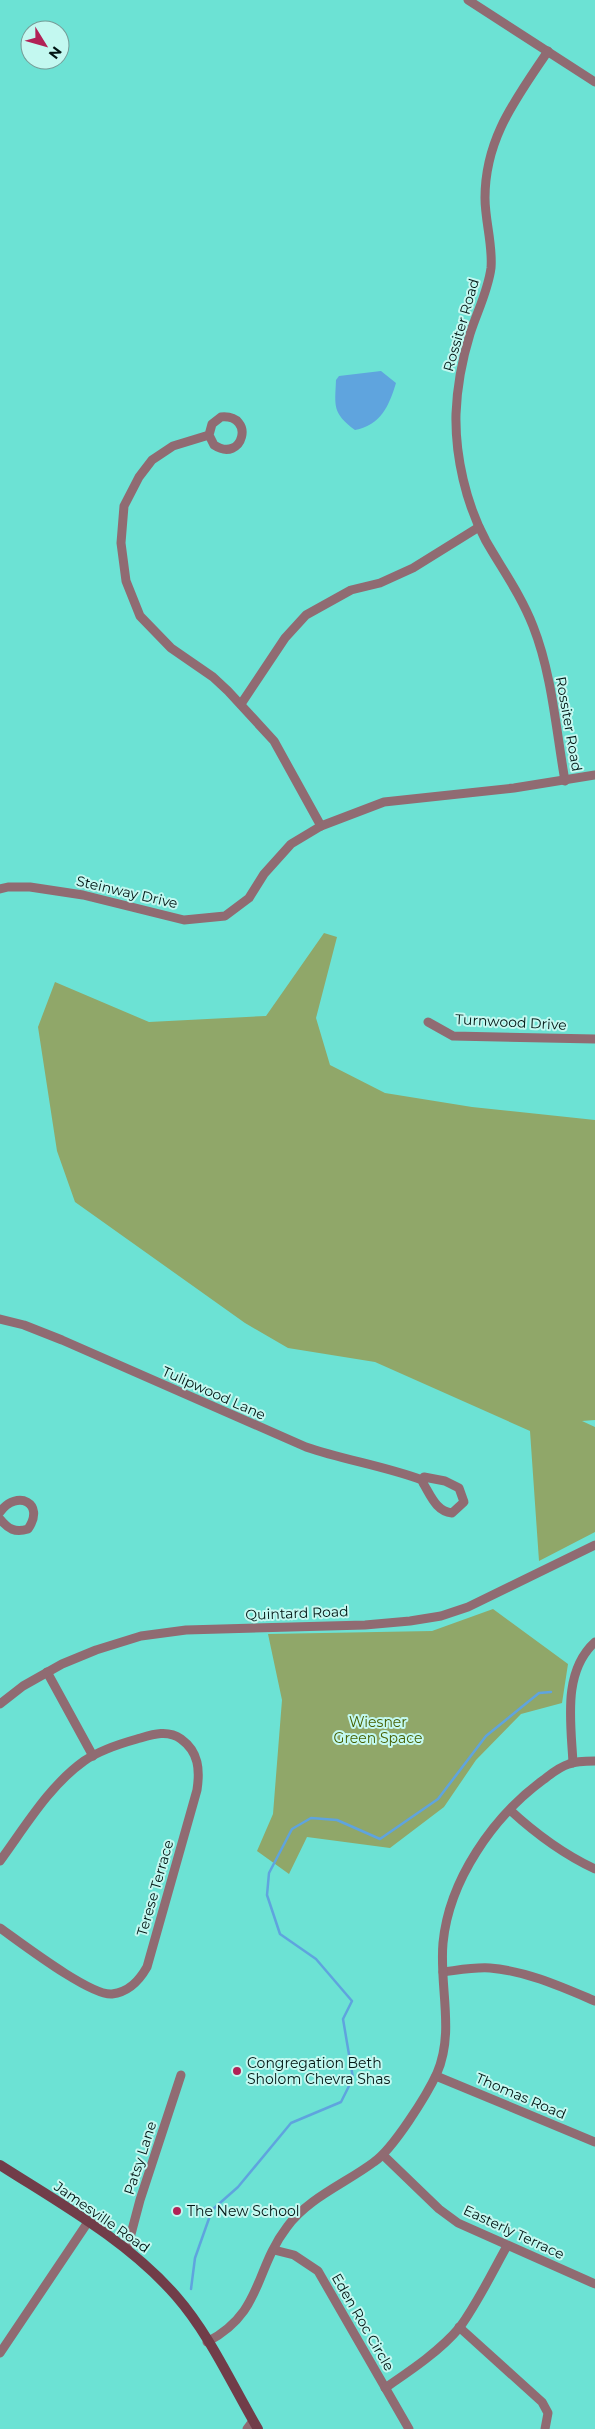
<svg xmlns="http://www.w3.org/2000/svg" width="595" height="2429" viewBox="0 0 595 2429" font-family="Montserrat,sans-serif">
<rect width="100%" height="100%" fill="#6ce2d4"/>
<g fill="#90a769">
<polygon points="324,933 337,937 316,1018 330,1065 385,1093 472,1107 595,1120 595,1420 582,1421 595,1427 595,1532 539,1561 530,1431 375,1362 288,1348 245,1323 75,1202 57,1151 38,1027 55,982 149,1022 266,1016"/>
<polygon points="493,1609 568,1664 562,1703 521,1714 476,1760 444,1807 390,1848 307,1837 289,1874 257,1851 273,1814 282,1700 268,1634 432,1631"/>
</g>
<path fill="#5fa4de" d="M381,371l15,12c-7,23 -15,42 -41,47 -23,-17 -20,-24 -19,-50l3,-4z"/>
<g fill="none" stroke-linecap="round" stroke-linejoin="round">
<polyline stroke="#5fa4de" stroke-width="2.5" points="191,2289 195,2258 212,2210 238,2187 291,2123 341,2102 353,2078 343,2019 352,2001 316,1959 280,1934 267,1895 269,1873 292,1829 311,1818 337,1820 380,1839 438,1799 486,1736 539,1693 551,1692"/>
<g stroke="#906b72" stroke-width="9">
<polyline points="468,0 595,82"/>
<path d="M548,51c-32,48 -63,87 -63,147 0,23 8,47 6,70 -3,23 -14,44 -21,66 -8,26 -13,53 -14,80 -1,42 10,90 30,127 16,28 35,54 47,85 19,48 23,104 32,155"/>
<path d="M209,435l5,10c29,19 42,-31 7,-28l-9,7 -3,11 -36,11 -21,14 -13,17 -15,29 -3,37 5,38 14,35 31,32 42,29 15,14 46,50 47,85"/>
<polyline points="241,704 285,638 306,615 351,590 380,583 413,568 479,527"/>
<polyline points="0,889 8,887 30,887 83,895 184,920 225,916 249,898 264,874 291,844 321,826 384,802 514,788 595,775"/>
<polyline points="428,1022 453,1036 595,1039"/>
<path d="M0,1319l24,6 38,15 244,107c38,13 78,19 116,33"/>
<path d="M424,1477l21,4 14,7 5,14 -12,11c-16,-2 -21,-17 -29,-30z"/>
<path d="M0,1512c17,-23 46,-9 28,17 -13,4 -20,0 -28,-10"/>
<polyline points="47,1672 93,1756"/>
<polyline points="0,1704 23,1686 62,1664 96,1650 141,1636 186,1630 365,1625 410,1621 441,1616 468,1607 595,1545"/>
<path d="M573,1763c-2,-40 -11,-91 22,-121"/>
<path d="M510,1810c26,24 53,44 85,59"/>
<path d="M0,1861c25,-34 49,-75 84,-100 16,-11 35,-17 53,-22 14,-4 30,-10 44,0 18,13 19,31 16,51l-50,177c-8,14 -18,25 -35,27 -22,2 -92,-52 -112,-66"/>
<path d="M443,1972c16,-2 31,-5 47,-4 37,3 72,19 105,33"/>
<polyline points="436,2076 595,2142"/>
<polyline points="383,2155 439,2209 458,2223 595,2284"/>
<polyline points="127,2249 140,2200 181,2075"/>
<polyline points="274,2250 294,2255 318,2271 409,2429"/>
<polyline points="459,2327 542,2402 548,2413 545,2429"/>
<path d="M207,2342c56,-29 47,-72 80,-115 21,-29 59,-44 87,-65 19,-13 53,-67 63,-89 18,-41 2,-87 6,-130 6,-63 50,-126 100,-163 8,-6 16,-13 26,-16 7,-3 18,-3 26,-3"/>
<polyline points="0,2353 88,2222"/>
<path d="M385,2388c25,-17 55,-37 75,-61 18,-25 32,-54 47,-81"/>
<polyline points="247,2429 253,2421"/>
</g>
<path stroke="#713d49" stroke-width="10" d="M0,2165c61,39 128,76 176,131 34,39 56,89 82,133"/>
</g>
<g fill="#b12256" stroke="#c3f8f0" stroke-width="2">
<circle cx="237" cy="2071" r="5"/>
<circle cx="177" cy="2211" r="5"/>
</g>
<g text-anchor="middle" stroke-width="4" stroke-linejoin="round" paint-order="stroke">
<g font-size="14" fill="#001513" stroke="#c3f8f0">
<text transform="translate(461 325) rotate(-74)" y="5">Rossiter Road</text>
<text transform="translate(569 724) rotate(80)" y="5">Rossiter Road</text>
<text transform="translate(127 892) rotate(13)" y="5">Steinway Drive</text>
<text transform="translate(511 1022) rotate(3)" y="5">Turnwood Drive</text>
<text transform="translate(214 1393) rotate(24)" y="5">Tulipwood Lane</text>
<text transform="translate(297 1613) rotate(-2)" y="5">Quintard Road</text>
<text transform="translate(155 1888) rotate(-74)" y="5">Terese Terrace</text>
<text transform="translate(521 2096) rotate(23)" y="5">Thomas Road</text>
<text transform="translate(140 2158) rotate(-72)" y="5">Patsy Lane</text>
<text transform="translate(102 2217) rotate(35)" y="5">Jamesville Road</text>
<text transform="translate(514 2232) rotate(25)" y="5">Easterly Terrace</text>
<text transform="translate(363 2322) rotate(60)" y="5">Eden Roc Circle</text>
</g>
<g font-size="14" fill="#465f00" stroke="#c3f8f0">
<text x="378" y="1727">Wiesner<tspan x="378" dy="16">Green Space</tspan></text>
</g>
<g font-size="14" fill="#001513" stroke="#c3f8f0" text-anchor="start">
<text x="247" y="2068">Congregation Beth<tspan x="247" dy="16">Sholom Chevra Shas</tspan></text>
<text x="187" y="2216">The New School</text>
</g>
</g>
<g transform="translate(45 45) rotate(127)"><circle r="24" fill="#c3f8f0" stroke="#759d98"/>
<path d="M0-4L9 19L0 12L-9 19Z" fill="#b12256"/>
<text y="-8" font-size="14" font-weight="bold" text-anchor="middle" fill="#001513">N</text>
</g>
</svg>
